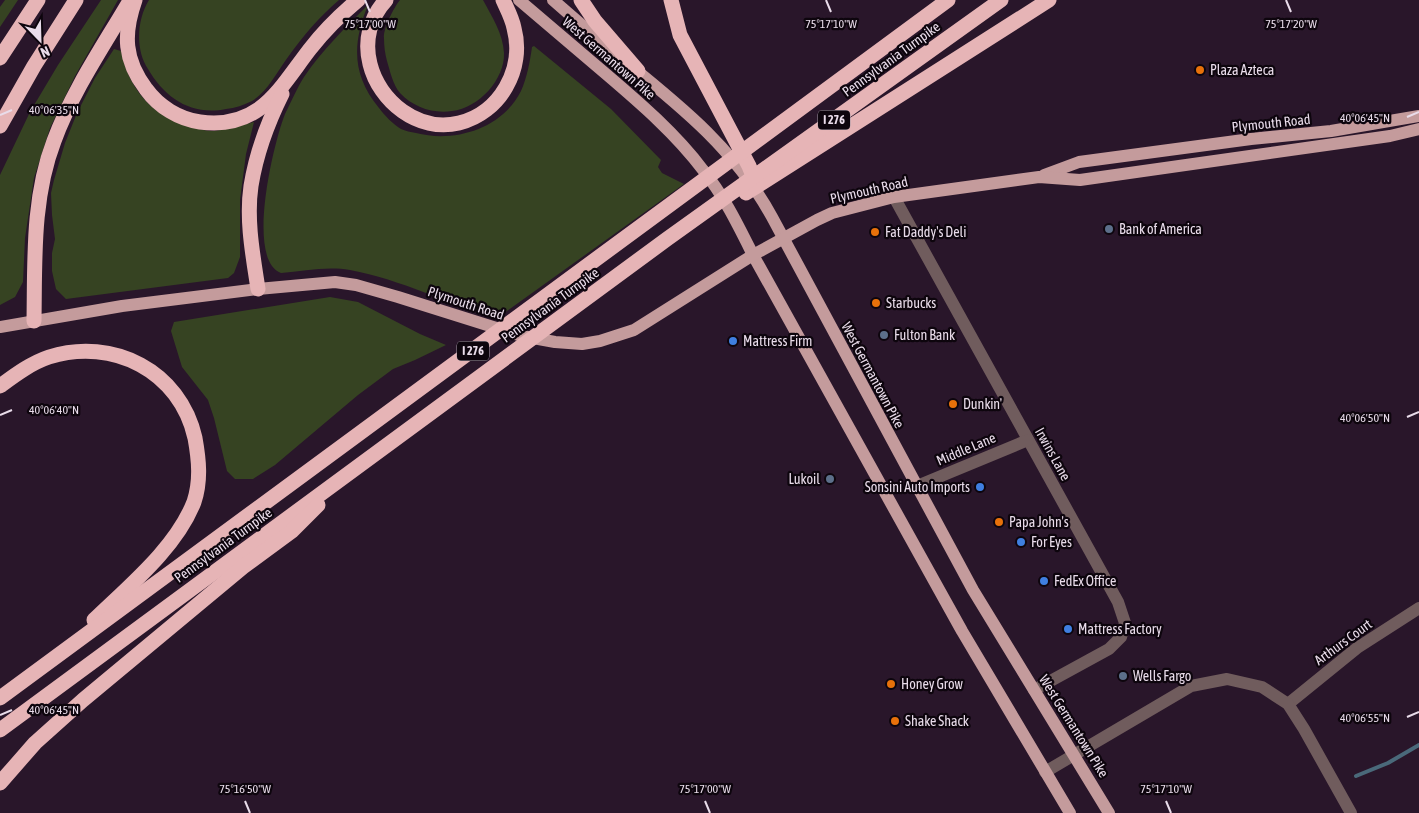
<svg xmlns="http://www.w3.org/2000/svg" width="1419" height="813" viewBox="0 0 1419 813" font-family="'Asap Condensed',sans-serif">
<rect width="100%" height="100%" fill="#29162a"/>
<g fill="#364322">
<polygon points="5,0 18,0 0,27 0,7"/>
<polygon points="101,0 118,0 75,76 50,128 34,178 25,238 23,282 15,297 0,305 0,175 30,112 58,65"/>
<path d="M149,0h190c-20,17 -36,36 -51,57 -11,15 -20,34 -36,44 -8,4 -17,7 -26,8 -35,7 -61,-11 -78,-40 -13,-19 -11,-50 1,-69z"/>
<path d="M400,0h83c9,17 20,33 21,53 1,26 -25,55 -52,58 -19,3 -39,-4 -52,-18 -7,-8 -10,-22 -13,-32 -2,-7 -3,-15 -3,-23 -1,-9 10,-31 16,-38z"/>
<path d="M368,5c-16,39 -16,70 11,103 6,8 14,16 22,21 4,2 10,3 15,4 38,10 86,-4 105,-42 6,-13 9,-30 11,-44l2,-1 77,63 50,51 -3,7 4,6 22,11 -184,132c-50,-10 -99,-37 -150,-46 -23,-4 -46,1 -69,3 -36,-13 -7,-132 4,-159 6,-12 12,-26 19,-37 18,-27 42,-50 64,-72z"/>
<path d="M114,49l7,2c8,37 29,63 65,74 9,3 18,6 27,6 13,-1 28,-6 41,-9l-8,32 -6,46v57l-6,16 -6,5 -162,21 -10,-10 -4,-18v-18l3,-14 -3,-24 -1,-22 3,-13 11,-37 12,-30 18,-35z"/>
<polygon points="330,297 358,302 420,334 446,345 415,360 393,369 358,395 275,465 253,479 235,479 227,471 214,418 208,400 182,367 171,331 174,322"/>
</g>
<g fill="none" stroke-linecap="round" stroke-linejoin="round">
<polyline stroke="#4a697a" stroke-width="4" points="1356,776 1388,763 1419,745"/>
<g stroke="#705c5d" stroke-width="12">
<polyline points="894,197 1118,602 1125,623 1121,637 1109,649 1034,690"/>
<polyline points="917,486 1028,440"/>
<polyline points="1288,704 1357,648 1419,608"/>
<polyline points="1045,772 1191,686 1227,679 1262,687 1288,704 1304,729 1351,813"/>
</g>
<g stroke="#c49b9c" stroke-width="12">
<path d="M519,0c29,25 58,49 87,74 34,29 70,60 97,96 21,26 35,55 50,85l209,376 108,182"/>
<path d="M553,0c24,21 48,42 73,62 57,46 110,89 146,155l201,373 136,223"/>
<polyline points="1044,175 1079,162 1251,139 1331,131 1419,116"/>
<polyline points="0,327 122,306 258,289 335,282 356,285 398,297 522,336 555,342 582,344 600,341 634,330 753,255 817,220 832,213 894,197 1039,177 1080,180 1390,136 1419,129"/>
</g>
<g stroke="#e6b4b6" stroke-width="15">
<path d="M135,0c-12,34 -11,60 11,89 13,18 33,30 54,33 60,8 79,-33 110,-73 14,-18 30,-34 48,-49"/>
<path d="M386,0c-16,17 -22,41 -16,64 9,37 48,69 89,59 41,-10 66,-54 55,-95 -2,-10 -7,-19 -11,-28"/>
<polyline points="581,0 595,21 638,71"/>
<polyline points="671,0 680,35 749,166 757,186"/>
<polyline points="0,58 38,0"/>
<polyline points="0,126 34,66 76,0"/>
<polyline points="746,193 1049,0"/>
<path d="M258,289c-5,-33 -12,-69 -7,-103 5,-31 17,-64 31,-92"/>
<path d="M34,321c1,-60 -2,-123 20,-180 18,-49 48,-93 74,-137"/>
<path d="M0,386c15,-11 31,-23 49,-29 64,-20 131,14 146,81 4,22 6,43 -1,64 -18,46 -65,84 -100,118"/>
<polyline points="0,698 948,0"/>
<polyline points="0,730 667,239 1001,0"/>
<polyline points="0,783 35,743 83,700 243,567 292,531 318,505"/>
</g>
</g>
<path fill="none" stroke="#e9dcea" stroke-width="2" d="M365,0l5,12M826,0l5,12M1286,0l5,12M0,115l12,-5M1407,117l12,-5M0,415l12,-5M1407,417l12,-5M0,715l12,-5M1407,717l12,-5M245,801l5,12M705,801l5,12M1166,801l5,12"/>
<g fill="#e8710a" stroke="#0d050d" stroke-width="2">
<circle cx="1200" cy="70" r="5"/>
<circle cx="875" cy="232" r="5"/>
<circle cx="876" cy="303" r="5"/>
<circle cx="953" cy="404" r="5"/>
<circle cx="999" cy="522" r="5"/>
<circle cx="891" cy="684" r="5"/>
<circle cx="895" cy="721" r="5"/>
</g>
<g fill="#5c6f8a" stroke="#0d050d" stroke-width="2">
<circle cx="1109" cy="229" r="5"/>
<circle cx="884" cy="335" r="5"/>
<circle cx="830" cy="479" r="5"/>
<circle cx="1123" cy="676" r="5"/>
</g>
<g fill="#3f7fe0" stroke="#0d050d" stroke-width="2">
<circle cx="733" cy="341" r="5"/>
<circle cx="980" cy="487" r="5"/>
<circle cx="1021" cy="542" r="5"/>
<circle cx="1044" cy="581" r="5"/>
<circle cx="1068" cy="629" r="5"/>
</g>
<g text-anchor="middle" stroke-width="4.5" stroke-linejoin="round" paint-order="stroke">
<g fill="#0d050d" stroke="#a79ca8" stroke-width="1">
<rect x="818" y="110.5" width="32" height="19" rx="4"/>
<rect x="457" y="341.5" width="32" height="19" rx="4"/>
</g>
<g font-size="12" font-weight="bold" fill="#e9dcea">
<text x="834" y="124">I 276</text>
<text x="473" y="355">I 276</text>
</g>
<g font-size="14" fill="#e9dcea" stroke="#0d050d">
<text transform="translate(609 58) rotate(41)" y="5">West Germantown Pike</text>
<text transform="translate(891 59) rotate(-36)" y="5">Pennsylvania Turnpike</text>
<text transform="translate(1271 123) rotate(-6)" y="5">Plymouth Road</text>
<text transform="translate(869 190) rotate(-13)" y="5">Plymouth Road</text>
<text transform="translate(466 303) rotate(18)" y="5">Plymouth Road</text>
<text transform="translate(550 305) rotate(-36)" y="5">Pennsylvania Turnpike</text>
<text transform="translate(873 375) rotate(62)" y="5">West Germantown Pike</text>
<text transform="translate(966 449) rotate(-23)" y="5">Middle Lane</text>
<text transform="translate(1053 454) rotate(61)" y="5">Irwins Lane</text>
<text transform="translate(223 545) rotate(-36)" y="5">Pennsylvania Turnpike</text>
<text transform="translate(1343 642) rotate(-36)" y="5">Arthurs Court</text>
<text transform="translate(1074 726) rotate(58)" y="5">West Germantown Pike</text>
</g>
<g font-size="14" fill="#e9dcea" stroke="#0d050d" text-anchor="start">
<text x="1210" y="75">Plaza Azteca</text>
<text x="1119" y="234">Bank of America</text>
<text x="885" y="237">Fat Daddy's Deli</text>
<text x="886" y="308">Starbucks</text>
<text x="894" y="340">Fulton Bank</text>
<text x="743" y="346">Mattress Firm</text>
<text x="963" y="409">Dunkin'</text>
<text x="820" y="484" text-anchor="end">Lukoil</text>
<text x="970" y="492" text-anchor="end">Sonsini Auto Imports</text>
<text x="1009" y="527">Papa John's</text>
<text x="1031" y="547">For Eyes</text>
<text x="1054" y="586">FedEx Office</text>
<text x="1078" y="634">Mattress Factory</text>
<text x="1133" y="681">Wells Fargo</text>
<text x="901" y="689">Honey Grow</text>
<text x="905" y="726">Shake Shack</text>
</g>
</g>
<g font-size="12" text-anchor="middle" fill="#e9dcea" stroke="#0d050d" stroke-width="4.5" stroke-linejoin="round" paint-order="stroke">
<text x="370" y="28">75°17'00"W</text>
<text x="831" y="28">75°17'10"W</text>
<text x="1291" y="28">75°17'20"W</text>
<text x="54" y="114">40°06'35"N</text>
<text x="1365" y="122">40°06'45"N</text>
<text x="54" y="414">40°06'40"N</text>
<text x="1365" y="422">40°06'50"N</text>
<text x="54" y="714">40°06'45"N</text>
<text x="1365" y="722">40°06'55"N</text>
<text x="245" y="793">75°16'50"W</text>
<text x="705" y="793">75°17'00"W</text>
<text x="1166" y="793">75°17'10"W</text>
</g>
<g transform="translate(40 40) rotate(157)" stroke="#0d050d" stroke-width="4" paint-order="stroke">
<path d="M0-4L9 19L0 12L-9 19Z" fill="#e9dcea"/>
<text y="-8" font-size="14" font-weight="bold" text-anchor="middle" fill="#e9dcea">N</text>
</g>
</svg>
